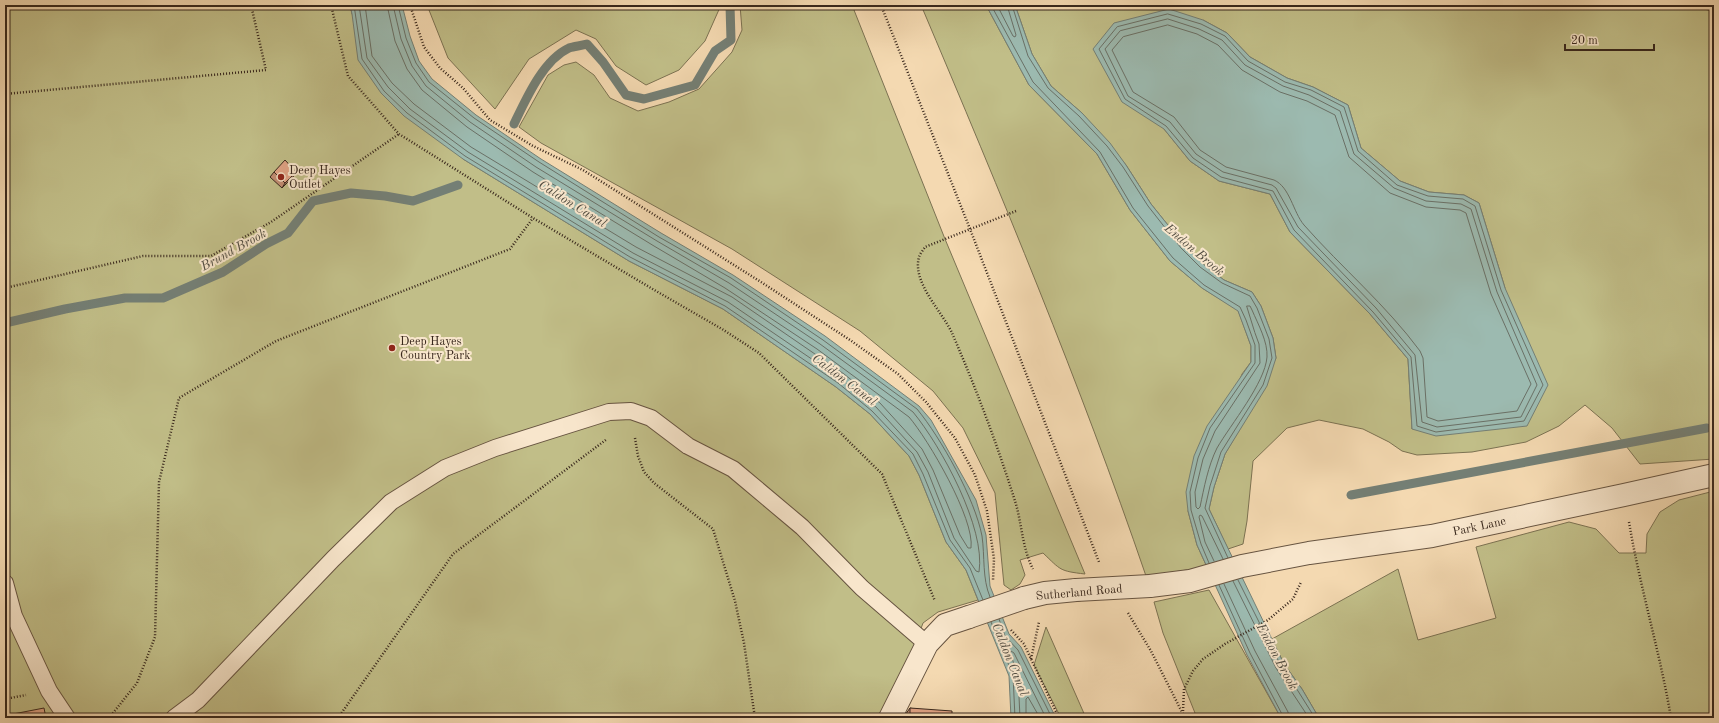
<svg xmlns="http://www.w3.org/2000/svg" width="1719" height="723" viewBox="0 0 1719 723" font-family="'Old Standard TT',serif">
<rect width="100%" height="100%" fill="#f4d9b1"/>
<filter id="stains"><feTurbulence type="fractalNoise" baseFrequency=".005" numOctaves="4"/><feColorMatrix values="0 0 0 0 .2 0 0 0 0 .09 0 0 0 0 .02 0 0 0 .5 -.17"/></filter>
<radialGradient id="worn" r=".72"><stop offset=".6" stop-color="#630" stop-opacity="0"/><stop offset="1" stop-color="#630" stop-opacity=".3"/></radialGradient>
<g fill="#c1be88" stroke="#7c7252" fill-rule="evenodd">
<polygon points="5,5 350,5 352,14 463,159 629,261 723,309 836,387 870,414 909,456 919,475 946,542 966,570 978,600 938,612 923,623 888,718 5,718"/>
<polygon points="427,5 721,5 705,41 679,70 646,85 616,66 596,39 576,30 529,59 495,109 448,58"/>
<path d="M740,5h112l93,234 140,335c-26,-3 -24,-4 -42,-21l-23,7 5,15 -5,9 -9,6 -7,-5 -9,-92 -32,-65 -30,-37 -73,-60 -128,-82 -191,-106 -22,-16 29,-52 16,-10 12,-3 18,13 16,23 28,13 31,-9 30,-13 33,-37 10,-22z"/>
<path d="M921,5h65l43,80 68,69 33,56 40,51 32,27 36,22 13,36v16l-9,12 -54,137 9,34 10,22 -61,9c-66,-193 -145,-382 -225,-571z"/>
<path d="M1015,5h677l22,7v428l-3,2 3,17 -74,5 -28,-36 -27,-23 -26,21 -33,16 -54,10 -55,3 -15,-4 -13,-9 -26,-13 -44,-9 -32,8 -34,33 -6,60 -4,23 -15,5 -19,-40 5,-22 11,-33 17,-29 34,-67 -3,-20 -12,-32 -9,-14 -28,-12 -21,-16 -19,-19 -33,-41 -25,-39 -44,-52 -31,-27 -19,-32zM1203,20l24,13 23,24 37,21 26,9 35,18 13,43 39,33 29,11 35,3 15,8 26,85 -93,141 -4,-70 -38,-45 -80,-82 -20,-38 -51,-13 -29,-20 -26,-32z"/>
<polygon points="1714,491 1714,718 1319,718 1302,689 1284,664 1272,639 1398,569 1418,640 1496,618 1476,547 1569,522 1596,529 1619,553 1646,553 1647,534 1660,512 1679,500"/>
<polygon points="1209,590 1281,718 1197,718 1163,633 1154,602"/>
<polygon points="1046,627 1086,718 1061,718 1034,665"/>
</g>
<g fill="#9cbab0" stroke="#747f75">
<polygon points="350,5 402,5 410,36 419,61 432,79 476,115 541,159 661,233 733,275 825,336 919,406 931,420 976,500 986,535 990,586 1009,634 1021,647 1056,718 1011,718 1009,676 966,570 946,542 919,475 909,456 870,414 836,387 723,309 629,261 463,159 404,116 381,93 358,60 352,14"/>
<polygon points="986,5 1015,5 1032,54 1051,86 1082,113 1110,143 1126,165 1151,204 1184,245 1203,264 1224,280 1252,292 1261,306 1273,338 1276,358 1267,386 1225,454 1214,487 1209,509 1284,664 1302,689 1319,718 1281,718 1247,655 1197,545 1188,511 1186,492 1194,456 1207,426 1251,362 1251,346 1238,311 1202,288 1170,261 1130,210 1097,154 1029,85"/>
<polygon points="1169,9 1203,20 1227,33 1250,57 1287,78 1313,87 1348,105 1361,148 1400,181 1429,192 1464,195 1479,203 1505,288 1548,385 1527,426 1436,436 1412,429 1408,359 1370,314 1290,232 1270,194 1219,181 1190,161 1164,129 1122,102 1093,49 1114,23"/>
</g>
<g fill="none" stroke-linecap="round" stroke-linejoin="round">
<g stroke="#6a7066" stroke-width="1">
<polyline points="354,5 362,59 384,91 407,113 465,156 630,257 725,306 838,383 872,411 913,454 923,474 950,540 970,568 983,600"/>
<path d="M359,5l8,53 21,29 22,22 58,43 165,101 95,49 113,77 35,28 41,45 11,20 26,66 22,33 3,1c7,-44 -38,-126 -66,-160l-93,-68 -91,-61 -72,-42 -121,-74 -66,-45 -44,-36 -14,-20 -11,-27 -8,-34"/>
<path d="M365,5l7,51 20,27 22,21 57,43 165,100 96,50 112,77 36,29 42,46 11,21 27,65 8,13h3c4,-29 -43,-109 -62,-131l-92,-68 -92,-61 -71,-42 -121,-74 -66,-45 -45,-37 -15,-21 -12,-28 -8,-36"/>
<path d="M398,5l8,33 10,25 13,19 45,36 65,44 120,75 72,41 92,62 94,69c24,29 58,90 65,127 3,21 0,42 8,61"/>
<polyline points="991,5 1033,82 1100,152 1133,208 1173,258 1204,285 1240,307 1246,320 1255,345 1255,363 1210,428 1198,458 1190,492 1191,510 1201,544 1209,563"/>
<polyline points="997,5 1013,36 1015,37 1016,35 1007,5"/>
<polyline points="1012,5 1028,56 1048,88 1079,116 1107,146 1123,167 1148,206 1181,248 1200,267 1222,283 1250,296 1257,308 1269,339 1272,358 1263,385 1221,452 1210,486 1205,508 1228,558"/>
<polygon points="1168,14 1201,24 1225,36 1248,61 1285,82 1311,90 1344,107 1358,151 1397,185 1428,196 1463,199 1475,206 1501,290 1543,385 1524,421 1436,432 1417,426 1411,357 1373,312 1294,230 1273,191 1221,177 1193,158 1166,126 1125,99 1099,49 1117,27"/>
<polygon points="1168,19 1199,29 1222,40 1245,65 1283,86 1309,95 1340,111 1354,154 1394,188 1426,201 1461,204 1471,209 1497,292 1537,385 1521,417 1437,427 1422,422 1415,355 1376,308 1298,227 1276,188 1272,185 1223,172 1196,154 1170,122 1128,96 1105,49 1120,31"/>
<path d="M1168,25l29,9 21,11 24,25 38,22 27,9 28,14 14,42 41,36 36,14 34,3 6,3 25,81 40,90 -14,27 -79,10 -11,-4 -4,-59 -3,-7c-34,-46 -78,-83 -116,-126 -11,-13 -14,-38 -30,-45l-48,-13 -26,-17 -26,-33 -41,-25 -21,-42 11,-13z"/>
<path d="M1247,306h3l2,4c6,14 16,32 15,47 -2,26 -36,67 -50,91 -9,18 -13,40 -17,59l-2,2 -2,-2 -1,-15 8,-33 12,-28 45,-68 -1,-19 -4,-11z"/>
<polyline points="1214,561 1205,542 1199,517 1200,515 1202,516 1223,559"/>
<polyline points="1238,580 1281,666 1298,691 1315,718"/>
<polyline points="1233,581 1276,668 1309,718"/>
<polyline points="1224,584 1255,651 1288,712 1289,718"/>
<polyline points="1219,585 1250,653 1284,718"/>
<polyline points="999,619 1005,636 1018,650 1052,718"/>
<polyline points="991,622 1013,675 1015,718"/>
<polyline points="1020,718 1018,675 1010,653 1011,651 1014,653 1046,718"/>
<polyline points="1026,718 1026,699 1028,697 1040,718"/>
</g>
<g stroke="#747f75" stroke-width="9">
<path d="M514,124c12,-25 29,-64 55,-76 5,-2 12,-2 18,-4l16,18 23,33 18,4 51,-14 20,-34 16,-11 -1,-35"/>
<polyline points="5,323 65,309 125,298 163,298 223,272 266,244 288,233 313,201 351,193 385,196 413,201 458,185"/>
<polyline points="1351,495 1707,428"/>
</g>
<g stroke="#675441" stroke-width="18">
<g id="lane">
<polyline points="5,583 14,616 49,691 67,718"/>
<polyline points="174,718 198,700 333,559 391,502 445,468 495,448 609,412 631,411 651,418 688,446 733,469 802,527 862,588 927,644"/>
</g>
</g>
<g stroke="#675441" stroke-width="24">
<g id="street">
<path id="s1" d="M1150,586l40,-5 52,-15 67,-13 123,-17 192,-41 90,-20"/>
<polyline points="1024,598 1045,593 1076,590"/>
<polyline points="890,718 927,644 945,625 969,617"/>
</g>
</g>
<g stroke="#38271c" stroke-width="2.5" stroke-dasharray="1 2" stroke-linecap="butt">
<polyline points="331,5 348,76 399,134 533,218 656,291 722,329 759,353 882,474 935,601"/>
<polyline points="410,5 424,47 440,68 463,88 490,120 533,146 583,170 761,282 850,340 898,374 926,402 955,438 975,475 987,511 994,559 993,580"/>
<polyline points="881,5 970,229 1099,562"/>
<polyline points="5,94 266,70 251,5"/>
<path d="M1016,211l-91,36c-2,3 -5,7 -6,10 -7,26 23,54 33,76 24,55 45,111 63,168 7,22 7,47 18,68"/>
<polyline points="5,288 143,256 211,256 271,222 399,134"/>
<polyline points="635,438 638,456 644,472 654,483 713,529 735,601 744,643 755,718"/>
<path d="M1629,522c11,66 31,130 42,196"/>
<polyline points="1128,613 1151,651 1185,718"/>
<polyline points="1011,630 1024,644 1059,718"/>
<polyline points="1031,659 1039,622"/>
<polyline points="5,699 26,695"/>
<polyline points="1183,711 1184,689 1193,671 1203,659 1225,644 1268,620 1293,599 1301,582"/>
<polyline points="109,718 137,683 155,637 159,482 179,398 276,341 510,249 533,218"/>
<polyline points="338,718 453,554 607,439"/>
</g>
<use href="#lane" stroke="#f8e6cc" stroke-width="16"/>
<use href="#street" stroke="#f8e6cc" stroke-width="22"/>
<g stroke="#675441" stroke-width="24" stroke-linecap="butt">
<g id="street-bridge">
<polyline points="1076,590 1150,586"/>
<polyline points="969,617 1024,598"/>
</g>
</g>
<use href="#street-bridge" stroke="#f8e6cc" stroke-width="22"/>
</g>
<g fill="#c28d73" stroke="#38271c">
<polygon points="274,172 293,177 282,188 270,177"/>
<polygon points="910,708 952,718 903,718"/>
</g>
<polygon fill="#9e735e" stroke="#38271c" points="296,172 293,177 282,188 285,183"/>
<g fill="#e2a486" stroke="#38271c">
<polygon points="285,160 296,172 285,183 274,172"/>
<polygon points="5,699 8,715 44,708 46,718 5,718"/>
<polygon points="910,708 952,711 952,718 910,718"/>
</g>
<g fill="#8f2418" stroke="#f8e6cc" stroke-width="1.5">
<circle cx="281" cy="177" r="4"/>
<circle cx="392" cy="348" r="4"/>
</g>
<g text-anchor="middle" stroke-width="4" stroke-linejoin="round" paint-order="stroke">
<g font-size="12" fill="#38271c" stroke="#f8e6cc" text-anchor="start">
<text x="289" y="174">Deep Hayes<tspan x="289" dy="14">Outlet</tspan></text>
<text x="400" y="345">Deep Hayes<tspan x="400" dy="14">Country Park</tspan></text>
</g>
<g font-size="12" fill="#38271c" stroke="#f8e6cc">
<text dy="4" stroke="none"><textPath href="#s1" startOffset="335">Park Lane</textPath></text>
<text transform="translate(1079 592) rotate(-5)" y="4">Sutherland Road</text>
</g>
<g font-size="13" font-style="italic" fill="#514c41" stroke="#f8e6cc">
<text transform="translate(573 203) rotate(32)" y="5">Caldon Canal</text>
<text transform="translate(233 249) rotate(-29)" y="5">Brund Brook</text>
<text transform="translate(1195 249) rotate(40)" y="5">Endon Brook</text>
<text transform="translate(845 379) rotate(37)" y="5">Caldon Canal</text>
<text transform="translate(1278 656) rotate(62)" y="5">Endon Brook</text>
<text transform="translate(1011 659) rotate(68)" y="5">Caldon Canal</text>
</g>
</g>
<rect width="1719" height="723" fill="none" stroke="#f4d9b1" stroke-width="20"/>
<rect x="6" y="6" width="1707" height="711" fill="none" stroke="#38271c" stroke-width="2"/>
<rect x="10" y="10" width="1699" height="703" fill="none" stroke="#38271c"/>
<path d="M1565 44v6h89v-6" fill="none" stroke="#38271c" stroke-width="2"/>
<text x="1571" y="44" font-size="12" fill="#38271c" stroke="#f8e6cc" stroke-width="3" paint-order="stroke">20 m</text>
<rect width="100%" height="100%" filter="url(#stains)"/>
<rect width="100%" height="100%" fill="url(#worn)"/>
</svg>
